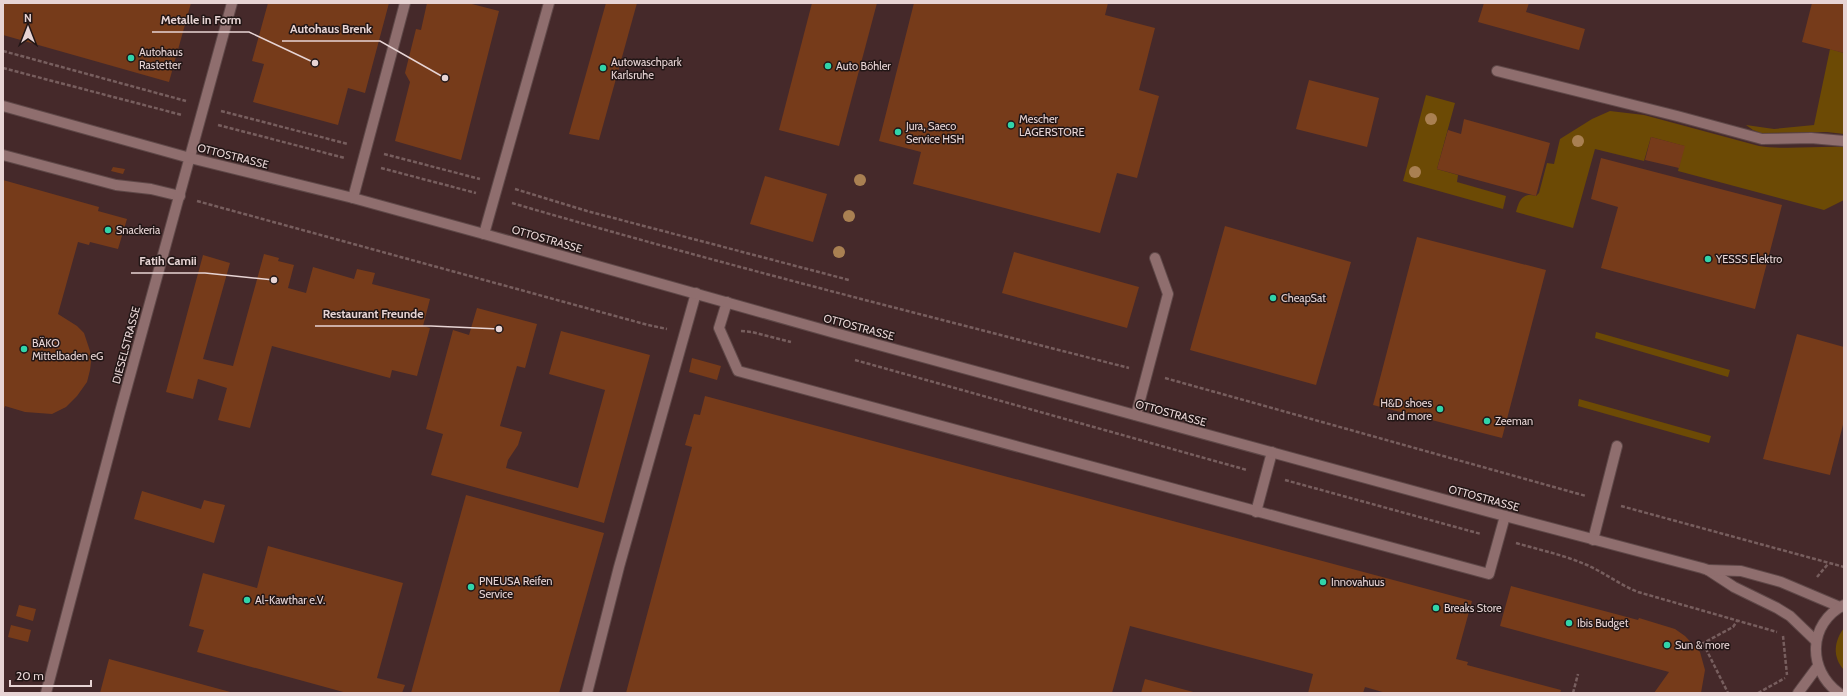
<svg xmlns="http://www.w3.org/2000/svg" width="1847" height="696" viewBox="0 0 1847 696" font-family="Cabin,sans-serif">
<rect width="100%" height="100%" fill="#45292a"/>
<g fill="#6c4a05">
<polygon points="1830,49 1844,53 1844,134 1827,132 1761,133 1753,130 1746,125 1774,129 1814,125"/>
<polygon points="1426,95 1455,103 1437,169 1458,175 1457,182 1506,196 1503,209 1403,181"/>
<path d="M1610,111l34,4 115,31c27,4 57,0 85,1v53l-20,10 -146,-39 6,-25 -33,-9 -7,24 -49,-12 -22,79 -57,-16c3,-11 6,-20 20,-16l3,-3 8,-30 7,1 6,-25 32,-20z"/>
<polygon points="1596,332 1730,370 1728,377 1595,338"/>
<polygon points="1579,399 1711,436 1709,443 1578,406"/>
<path d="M1844,628v42c-12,-13 -10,-29 0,-42z"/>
</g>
<g fill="#763b1a">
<polygon points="3,3 191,3 169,82 3,35"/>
<polygon points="268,3 389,3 365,93 348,88 338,125 253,102 264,64 252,61"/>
<polygon points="427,3 468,3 499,11 461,160 395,141 410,82 405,73 416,29 421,30"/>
<polygon points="606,3 637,3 599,140 569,134"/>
<polygon points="812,3 877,3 839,146 779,130"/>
<polygon points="914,3 1108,3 1105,15 1155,28 1139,90 1159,96 1137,178 1117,173 1100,233 913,184 921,152 879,141"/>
<polygon points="1484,3 1529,3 1526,12 1585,29 1579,50 1478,22"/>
<polygon points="1812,3 1844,3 1844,53 1802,42"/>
<polygon points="1309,80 1379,98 1367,147 1296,129"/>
<polygon points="1464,119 1550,143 1536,196 1437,169 1448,130 1461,134"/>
<polygon points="1651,137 1685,146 1679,168 1645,160"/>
<polygon points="1601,158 1782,205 1755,309 1601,268 1618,207 1591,199"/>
<polygon points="113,167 125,169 123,174 111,171"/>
<polygon points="765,176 827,194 813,242 750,224"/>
<polygon points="3,180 99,207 98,211 127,219 118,249 90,242 89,245 78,242 58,314 77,326 84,333 90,351 91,362 90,370 87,382 77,396 66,407 52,414 25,412 5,406 3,411"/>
<polygon points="1225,226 1351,262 1316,385 1190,350"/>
<polygon points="1417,237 1546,270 1502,438 1373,405"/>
<polygon points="1014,252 1139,287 1127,328 1002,293"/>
<polygon points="264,254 279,258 278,261 294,265 288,288 306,293 313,267 354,279 357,269 375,273 372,284 430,299 423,326 430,328 417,376 392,370 390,378 272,346 250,428 218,420 227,388 198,379 193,399 166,392 203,255 230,263 203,359 233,366"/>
<polygon points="477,308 537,324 525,368 517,366 500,426 522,432 518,445 508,460 506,468 578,488 605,390 549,374 561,331 650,355 604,523 431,475 443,434 426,429 453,330 469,335"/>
<polygon points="1797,334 1844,347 1844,421 1830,475 1763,459"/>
<polygon points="692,358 721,366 717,380 689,372"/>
<polygon points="705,396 1472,601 1456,659 1468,662 1467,665 1561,690 1560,693 1386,693 1365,687 1363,693 1308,693 1313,674 1130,626 1112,693 626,693 692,447 685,445 694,414 700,415"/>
<polygon points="142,491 201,509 204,500 225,505 214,543 134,519"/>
<polygon points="466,495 604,533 559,693 411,693"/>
<polygon points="268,546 403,583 377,678 405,685 402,693 347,693 197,652 204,630 189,626 203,573 257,588"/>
<polygon points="1511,586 1638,620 1639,618 1675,629 1685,636 1700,652 1705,670 1701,693 1654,693 1669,672 1500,626"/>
<polygon points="19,605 36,609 33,621 16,616"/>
<polygon points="11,625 31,630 28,642 8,637"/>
<polygon points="109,659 234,693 100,693"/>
<polygon points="1145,679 1197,693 1141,693"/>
</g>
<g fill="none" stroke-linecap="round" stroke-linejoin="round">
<g stroke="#5f4848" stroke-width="12">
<g id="lane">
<polyline points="1497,71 1677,116 1762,139 1811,138 1844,141"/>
<polyline points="3,155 116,185 151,189 180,196"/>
<polyline points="353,198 405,3"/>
<polyline points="484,234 549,3"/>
<polyline points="727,302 719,328 738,371 1489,574 1505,516"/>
<polyline points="1136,415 1168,294 1155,258"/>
<polyline points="1256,512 1272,452"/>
<polyline points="1593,540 1617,446"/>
<polyline points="587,693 619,567 696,293"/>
</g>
</g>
<g stroke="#5f4848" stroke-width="12">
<polyline id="street" points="46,693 120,412 232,3"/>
</g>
<g stroke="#5f4848" stroke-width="12">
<g id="secondary">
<polyline points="3,106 190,158 353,198 484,234 835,333 1490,512 1702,568 1708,570 1734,587 1777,608 1790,616 1816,641"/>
<polyline points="1708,570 1741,571 1781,582 1840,607"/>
<polyline points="1798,693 1818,666"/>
<path d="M1839,693c-32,-23 -31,-70 5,-88"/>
</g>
</g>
<g stroke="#775e5e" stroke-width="2.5" stroke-dasharray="4 2" stroke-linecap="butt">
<polyline points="3,51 186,101"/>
<polyline points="3,68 182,115"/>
<polyline points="221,111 348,144"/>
<polyline points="218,125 345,158"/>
<polyline points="384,154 480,179"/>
<polyline points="381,168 476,193"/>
<polyline points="515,189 587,211 849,280"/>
<polyline points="197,201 648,325 667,329"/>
<path d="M512,203c204,60 411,112 617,165"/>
<polyline points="741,331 752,332 791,342"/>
<polyline points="855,360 1247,470"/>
<polyline points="1165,378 1586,496"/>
<polyline points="1285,480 1481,534"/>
<polyline points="1621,506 1844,567"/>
<path d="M1516,543c24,7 48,12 71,22 18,8 33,20 51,27l139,40"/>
<polyline points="1817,577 1828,564"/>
<polyline points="1783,636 1787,675"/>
<polyline points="1703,643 1728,693"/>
<polyline points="1696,647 1733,627 1737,621"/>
<polyline points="1573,693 1578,674"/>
<polyline points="1758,693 1785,678"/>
</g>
<use href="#lane" stroke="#8f6e6e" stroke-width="10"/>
<use href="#street" stroke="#8f6e6e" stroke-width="10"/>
<use href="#secondary" stroke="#8f6e6e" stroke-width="10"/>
</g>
<g fill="#a98052">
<circle cx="1431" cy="119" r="6"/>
<circle cx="1578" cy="141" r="6"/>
<circle cx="1415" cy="172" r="6"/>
<circle cx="860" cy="180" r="6"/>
<circle cx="849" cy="216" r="6"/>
<circle cx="839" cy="252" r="6"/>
</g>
<g fill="#31d4a9" stroke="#221616" stroke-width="1.5">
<circle cx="131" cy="58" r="4"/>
<circle cx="828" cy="66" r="4"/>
<circle cx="603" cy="68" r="4"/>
<circle cx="1011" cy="125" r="4"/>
<circle cx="898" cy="132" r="4"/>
<circle cx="108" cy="230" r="4"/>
<circle cx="1708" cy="259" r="4"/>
<circle cx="1273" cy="298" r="4"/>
<circle cx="24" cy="349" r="4"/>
<circle cx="1440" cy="409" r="4"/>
<circle cx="1487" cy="421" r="4"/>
<circle cx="1323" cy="582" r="4"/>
<circle cx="471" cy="587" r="4"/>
<circle cx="247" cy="600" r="4"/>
<circle cx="1436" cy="608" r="4"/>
<circle cx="1569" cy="623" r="4"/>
<circle cx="1667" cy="645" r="4"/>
</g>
<g text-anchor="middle" stroke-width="3" stroke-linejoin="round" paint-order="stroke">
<g font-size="11" fill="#e7d4d4" stroke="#221616" text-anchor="start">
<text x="139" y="56">Autohaus<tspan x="139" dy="13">Rastetter</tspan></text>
<text x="611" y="66">Autowaschpark<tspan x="611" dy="13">Karlsruhe</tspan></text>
<text x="836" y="70">Auto Böhler</text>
<text x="1019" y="123">Mescher<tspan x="1019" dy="13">LAGERSTORE</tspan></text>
<text x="906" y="130">Jura, Saeco<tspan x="906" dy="13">Service HSH</tspan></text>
<text x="116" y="234">Snackeria</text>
<text x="1716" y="263">YESSS Elektro</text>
<text x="1281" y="302">CheapSat</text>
<text x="32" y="347">BÄKO<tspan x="32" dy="13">Mittelbaden eG</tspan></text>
<text x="1432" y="407" text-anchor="end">H&amp;D shoes<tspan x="1432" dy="13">and more</tspan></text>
<text x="1495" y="425">Zeeman</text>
<text x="479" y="585">PNEUSA Reifen<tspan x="479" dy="13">Service</tspan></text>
<text x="1331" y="586">Innovahuus</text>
<text x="255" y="604">Al-Kawthar e.V.</text>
<text x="1444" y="612">Breaks Store</text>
<text x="1577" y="627">Ibis Budget</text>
<text x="1675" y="649">Sun &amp; more</text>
</g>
<g font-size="11" fill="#e7d4d4" stroke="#221616">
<text transform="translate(233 156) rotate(14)" y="4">OTTOSTRASSE</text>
<text transform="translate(547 239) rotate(16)" y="4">OTTOSTRASSE</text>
<text transform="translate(859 327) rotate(15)" y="4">OTTOSTRASSE</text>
<text transform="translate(126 345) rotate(-75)" y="4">DIESELSTRASSE</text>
<text transform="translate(1171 413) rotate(15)" y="4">OTTOSTRASSE</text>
<text transform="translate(1484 498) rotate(15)" y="4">OTTOSTRASSE</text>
</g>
</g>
<path fill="none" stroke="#e7d4d4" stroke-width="1.5" d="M315 63L249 32H152M445 78L380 41H282M274 280L205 273H131M499 329L431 326H315"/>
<g fill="#e7d4d4" stroke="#221616" stroke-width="1.5">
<circle cx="315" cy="63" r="4"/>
<circle cx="445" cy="78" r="4"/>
<circle cx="274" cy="280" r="4"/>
<circle cx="499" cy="329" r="4"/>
</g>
<g font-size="12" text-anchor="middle" font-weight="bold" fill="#e7d4d4" stroke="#221616" stroke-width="3" stroke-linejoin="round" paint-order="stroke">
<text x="201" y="24">Metalle in Form</text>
<text x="331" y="33">Autohaus Brenk</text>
<text x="168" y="265">Fatih Camii</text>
<text x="373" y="318">Restaurant Freunde</text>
</g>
<rect width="1847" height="696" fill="none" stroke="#e7d4d4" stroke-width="8"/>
<g transform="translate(28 28)" stroke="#221616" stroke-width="3" paint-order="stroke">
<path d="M0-3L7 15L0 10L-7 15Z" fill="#e7d4d4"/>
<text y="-6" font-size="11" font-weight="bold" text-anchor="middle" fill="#e7d4d4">N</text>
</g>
<path d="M10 680v6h81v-6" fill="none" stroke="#e7d4d4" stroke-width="2"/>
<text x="16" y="680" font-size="12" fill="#e7d4d4" stroke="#221616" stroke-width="3" paint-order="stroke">20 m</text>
</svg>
